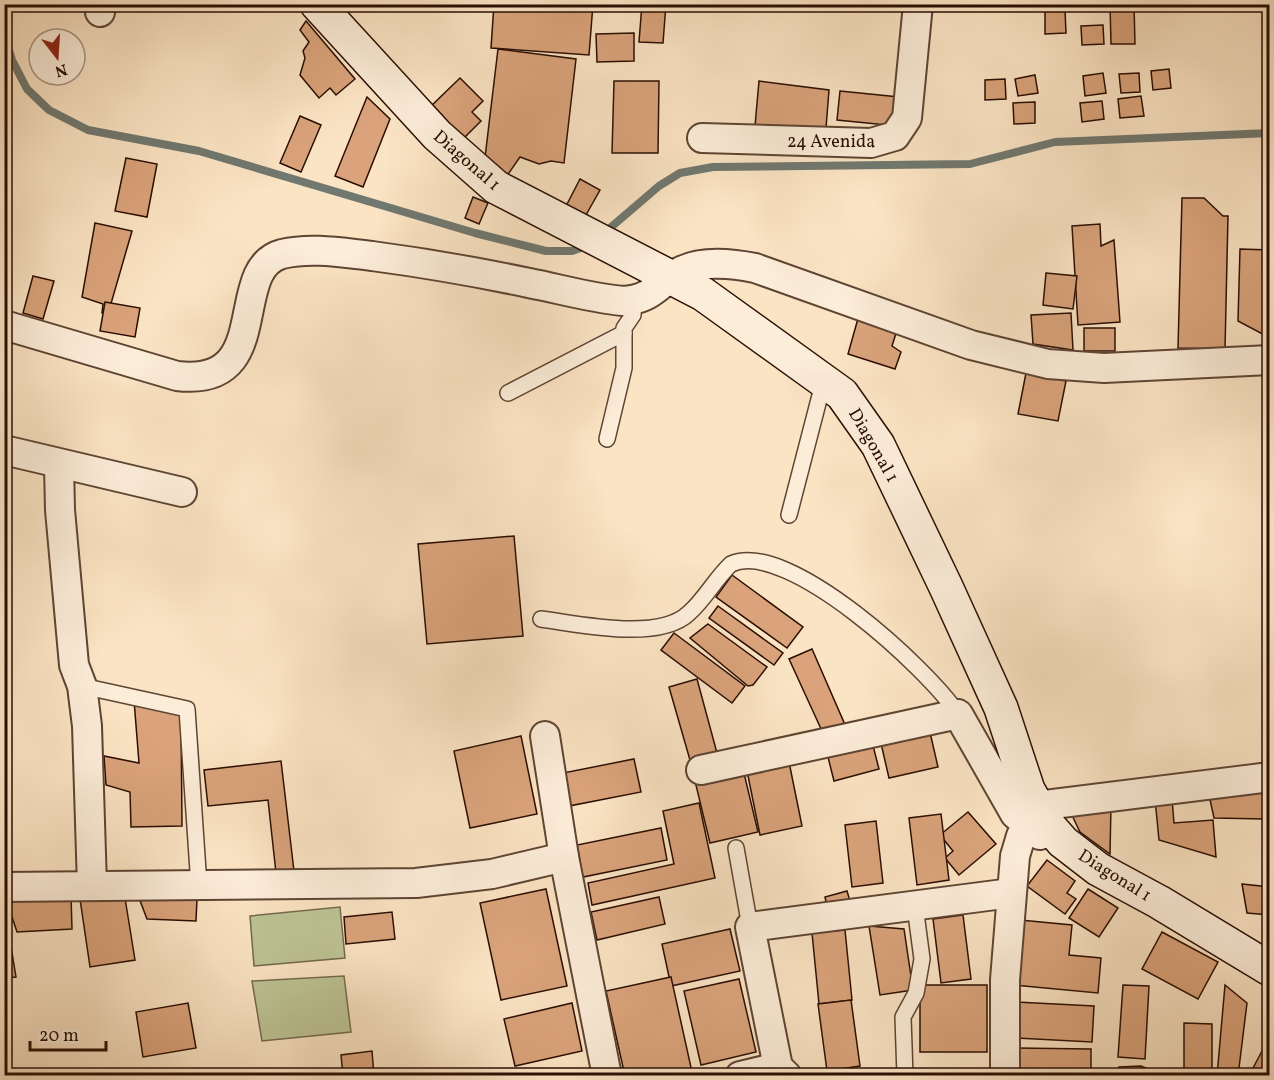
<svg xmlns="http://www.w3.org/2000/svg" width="1274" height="1080" viewBox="0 0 1274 1080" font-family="Vollkorn,serif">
<rect width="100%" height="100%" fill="#fbe4c4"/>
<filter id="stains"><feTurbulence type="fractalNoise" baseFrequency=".00333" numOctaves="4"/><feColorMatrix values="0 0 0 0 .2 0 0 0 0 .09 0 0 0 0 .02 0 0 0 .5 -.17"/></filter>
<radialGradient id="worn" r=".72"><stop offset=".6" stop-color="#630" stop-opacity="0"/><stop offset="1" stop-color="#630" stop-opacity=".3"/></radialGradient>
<g fill="#bdc495" stroke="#74694c" stroke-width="1.5">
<polygon points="340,907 345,958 254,966 250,916"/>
<polygon points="344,976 351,1032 262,1041 252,981"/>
</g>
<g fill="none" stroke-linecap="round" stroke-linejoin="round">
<g stroke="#707870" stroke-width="8">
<polyline points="4,34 12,60 27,89 49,110 88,130 199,151 475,233 546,251 572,251 586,246"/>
<polyline points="603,234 659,186 680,173 713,167 970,164 1055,142 1270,133"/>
</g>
</g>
<g fill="#daa37b" stroke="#2a0e03" stroke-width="1.5">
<polygon points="494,4 593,4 589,55 491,48"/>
<polygon points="642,4 666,4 663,43 639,42"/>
<polygon points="1045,4 1056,4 1056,10 1065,10 1066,33 1045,34"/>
<polygon points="1110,4 1134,4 1135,44 1111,44"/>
<polygon points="306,21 355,79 336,95 330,88 319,98 300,75 305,58 303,51 309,42 300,30"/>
<polygon points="1103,25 1104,44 1082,45 1081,26"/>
<polygon points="634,33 634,61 597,62 596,34"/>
<polygon points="498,49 576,59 564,163 551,161 539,164 520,157 504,180 484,166"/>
<polygon points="1169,69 1171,88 1153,90 1151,71"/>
<polygon points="1103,73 1106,93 1085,96 1083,76"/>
<polygon points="1139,73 1140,92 1121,93 1119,74"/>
<polygon points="1035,75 1038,93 1018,96 1015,79"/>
<polygon points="460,78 483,101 472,112 481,121 459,143 427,110"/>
<polygon points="1005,79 1006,99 985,100 985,80"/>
<polygon points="614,81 659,81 658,153 612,153"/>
<polygon points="759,81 829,90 826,128 755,126"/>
<polygon points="840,91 899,97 897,126 837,120"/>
<polygon points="1141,96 1144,116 1120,118 1118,99"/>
<polygon points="367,97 390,119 363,187 335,176"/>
<polygon points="1102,101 1104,119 1082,122 1080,103"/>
<polygon points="1035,102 1035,123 1014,124 1013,103"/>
<polygon points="300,116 321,125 301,172 280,163"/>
<polygon points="126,158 157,164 147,217 115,211"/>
<polygon points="580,179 600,190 582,222 563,212"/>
<polygon points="473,197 488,203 479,224 465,218"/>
<polygon points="1182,198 1204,198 1223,216 1228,216 1225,349 1178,348"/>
<polygon points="95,223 132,231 108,314 102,313 103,304 82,297"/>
<polygon points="1100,224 1101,246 1114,240 1120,322 1078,325 1072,226"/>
<polygon points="1240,249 1270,250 1270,338 1238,321"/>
<polygon points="1046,273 1077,276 1073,309 1043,305"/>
<polygon points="33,276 54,281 43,319 23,313"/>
<polygon points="105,302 140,308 135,337 100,331"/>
<polygon points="1071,313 1073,350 1033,344 1031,315"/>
<polygon points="859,315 898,327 892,346 901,352 895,369 848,354"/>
<rect x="1084" y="328" width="31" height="23"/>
<polygon points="1026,373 1066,381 1058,421 1018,414"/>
<polygon points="514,536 523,636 427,644 418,544"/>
<polygon points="732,575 803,627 787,648 716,597"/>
<polygon points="718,606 783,653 774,665 709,618"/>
<polygon points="708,624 767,667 753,685 748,686 690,638"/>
<polygon points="674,633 745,686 732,703 661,650"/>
<polygon points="812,649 846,727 822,731 789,659"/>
<polygon points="697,679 717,753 690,760 669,687"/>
<polygon points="134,700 181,713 182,826 131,827 130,792 106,785 104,756 139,763"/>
<polygon points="929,728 938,767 889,778 880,739"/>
<polygon points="521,736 537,814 470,828 454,751"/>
<polygon points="871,738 879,769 834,781 826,749"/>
<polygon points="634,759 641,792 569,806 563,773"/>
<polygon points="281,761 294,871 276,873 268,800 208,806 204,770"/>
<polygon points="789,762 802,826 760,835 747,771"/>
<polygon points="743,769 758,832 710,843 695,781"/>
<polygon points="1207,786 1265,787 1264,819 1214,818"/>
<polygon points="1172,798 1174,823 1213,820 1216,857 1159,840 1155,799"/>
<polygon points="699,803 715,878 592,905 588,883 674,864 663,811"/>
<polygon points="1111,805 1110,854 1080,832 1069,809"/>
<polygon points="968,812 996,844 959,875 945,858 953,851 940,835"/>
<polygon points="941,814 949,880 917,885 909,818"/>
<polygon points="876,821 883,883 852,887 845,825"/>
<polygon points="661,828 667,860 583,877 577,845"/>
<polygon points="1047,860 1075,881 1067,893 1076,899 1065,914 1027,886"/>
<polygon points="1242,884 1270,887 1270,915 1247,913"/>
<polygon points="546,889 567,986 501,1000 480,903"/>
<polygon points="1088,889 1118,908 1099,937 1069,918"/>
<polygon points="847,891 850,901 827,907 825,897"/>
<polygon points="71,895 72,929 17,932 6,899"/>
<polygon points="659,897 665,924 597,940 591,912"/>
<polygon points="125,898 135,960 90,967 80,899"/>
<polygon points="139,898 197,899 196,921 147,919"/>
<polygon points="4,904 16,977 4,978"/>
<polygon points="392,912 395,939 346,944 344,917"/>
<polygon points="963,915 971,979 941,983 933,919"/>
<polygon points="1020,920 1072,925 1069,955 1101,958 1098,993 1014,985"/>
<polygon points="869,926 904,929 913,990 880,995"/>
<polygon points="730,929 740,971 671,986 662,944"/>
<polygon points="845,930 852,1000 819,1004 812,933"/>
<polygon points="1162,932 1218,962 1198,999 1142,969"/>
<polygon points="671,977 692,1072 674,1076 625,1076 606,991"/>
<polygon points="739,979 756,1052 701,1065 684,991"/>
<rect x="920" y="985" width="67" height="67"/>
<polygon points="1123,985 1149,986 1145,1059 1118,1057"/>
<polygon points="1225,985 1247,1003 1238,1076 1217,1076"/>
<polygon points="4,993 9,1023 4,1024"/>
<polygon points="851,1000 860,1066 827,1071 818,1004"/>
<polygon points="1015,1002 1094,1006 1092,1042 1014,1038"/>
<polygon points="188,1003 196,1048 143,1057 136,1012"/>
<polygon points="572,1003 582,1051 515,1066 504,1019"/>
<polygon points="1184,1023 1212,1024 1212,1076 1184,1076"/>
<polygon points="1270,1036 1270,1076 1262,1076 1252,1070"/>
<polygon points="1014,1048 1091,1049 1091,1076 1013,1076"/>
<polygon points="372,1051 374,1076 343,1076 341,1055"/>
<polygon points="1141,1066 1153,1071 1153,1076 1119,1076 1119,1067"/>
</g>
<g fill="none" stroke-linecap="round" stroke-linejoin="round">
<g stroke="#5e4433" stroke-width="18">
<g id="lane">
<polyline points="508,393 624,333"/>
<polyline points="607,439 624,368 624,328 633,315 634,300"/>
<polyline points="789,515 824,380"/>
<path d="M541,619c38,5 118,23 148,-6 16,-14 26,-34 42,-49 56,-26 198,106 227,150"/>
<polyline points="82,686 187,709 199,886"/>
<polyline points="736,848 750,927"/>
<polyline points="905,1076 903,1017 916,993 922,959 915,906"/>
</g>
</g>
<g stroke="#5e4433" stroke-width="32">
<g id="street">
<polyline points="100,12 101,4"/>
<polyline points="702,138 871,143 895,136 907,118 918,4"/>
<path d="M4,325l173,51c99,12 49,-107 105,-122 30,-7 61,-1 90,2 53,7 105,16 157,27 31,6 62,15 94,18 28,-2 32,-14 53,-27 21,-14 55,-11 79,-6l216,77 77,19 56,4 166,-8"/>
<polyline points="4,450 182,492"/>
<polyline points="59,465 60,510 74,665 82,686 87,726 92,886"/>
<polyline points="545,736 564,857 607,1076"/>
<polyline points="701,770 958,714 1015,814 1040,835"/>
<polyline points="4,887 416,883 492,874 564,857"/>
<polyline points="740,1076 778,1067"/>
<polyline points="787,1076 778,1067 750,927 1011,893"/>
<polyline points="1005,1076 1005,980 1015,856 1021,836 1037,806 1270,777"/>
</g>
</g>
<g stroke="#2a0e03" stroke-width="36">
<polyline id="secondary" points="317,4 437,135 496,187 703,294 842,394 878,445 946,587 1001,708 1028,790 1048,825 1063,842 1098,869 1159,902 1270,969"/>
</g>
<use href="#lane" stroke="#fcedd9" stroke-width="15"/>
<use href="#street" stroke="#fcedd9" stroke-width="28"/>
<use href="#secondary" stroke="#fcedd9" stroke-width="33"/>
</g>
<g text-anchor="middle" stroke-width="4.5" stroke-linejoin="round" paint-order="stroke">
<g font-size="18" fill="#2a0e03" stroke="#fcedd9">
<text x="831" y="147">24 Avenida</text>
<text transform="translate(467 160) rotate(41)" y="6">Diagonal 1</text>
<text transform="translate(874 445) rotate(60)" y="6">Diagonal 1</text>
<text transform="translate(1115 875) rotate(32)" y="6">Diagonal 1</text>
</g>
</g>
<rect width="1274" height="1080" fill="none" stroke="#fbe4c4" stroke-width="24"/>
<rect x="6" y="6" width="1262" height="1068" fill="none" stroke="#2a0e03" stroke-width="3"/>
<rect x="12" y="12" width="1250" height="1056" fill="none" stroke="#2a0e03" stroke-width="1.5"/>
<g transform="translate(57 57) rotate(163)"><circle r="28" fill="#fcedd9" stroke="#a89483" stroke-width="1.5"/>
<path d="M0-4.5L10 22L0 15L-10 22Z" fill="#8f2418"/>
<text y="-9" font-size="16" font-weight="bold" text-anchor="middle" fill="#2a0e03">N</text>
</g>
<path d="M30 1041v9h76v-9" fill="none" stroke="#2a0e03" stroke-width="3"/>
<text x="39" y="1041" font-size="18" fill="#2a0e03" stroke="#fcedd9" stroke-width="4.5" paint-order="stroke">20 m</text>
<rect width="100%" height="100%" filter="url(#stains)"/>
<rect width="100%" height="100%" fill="url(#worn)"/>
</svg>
